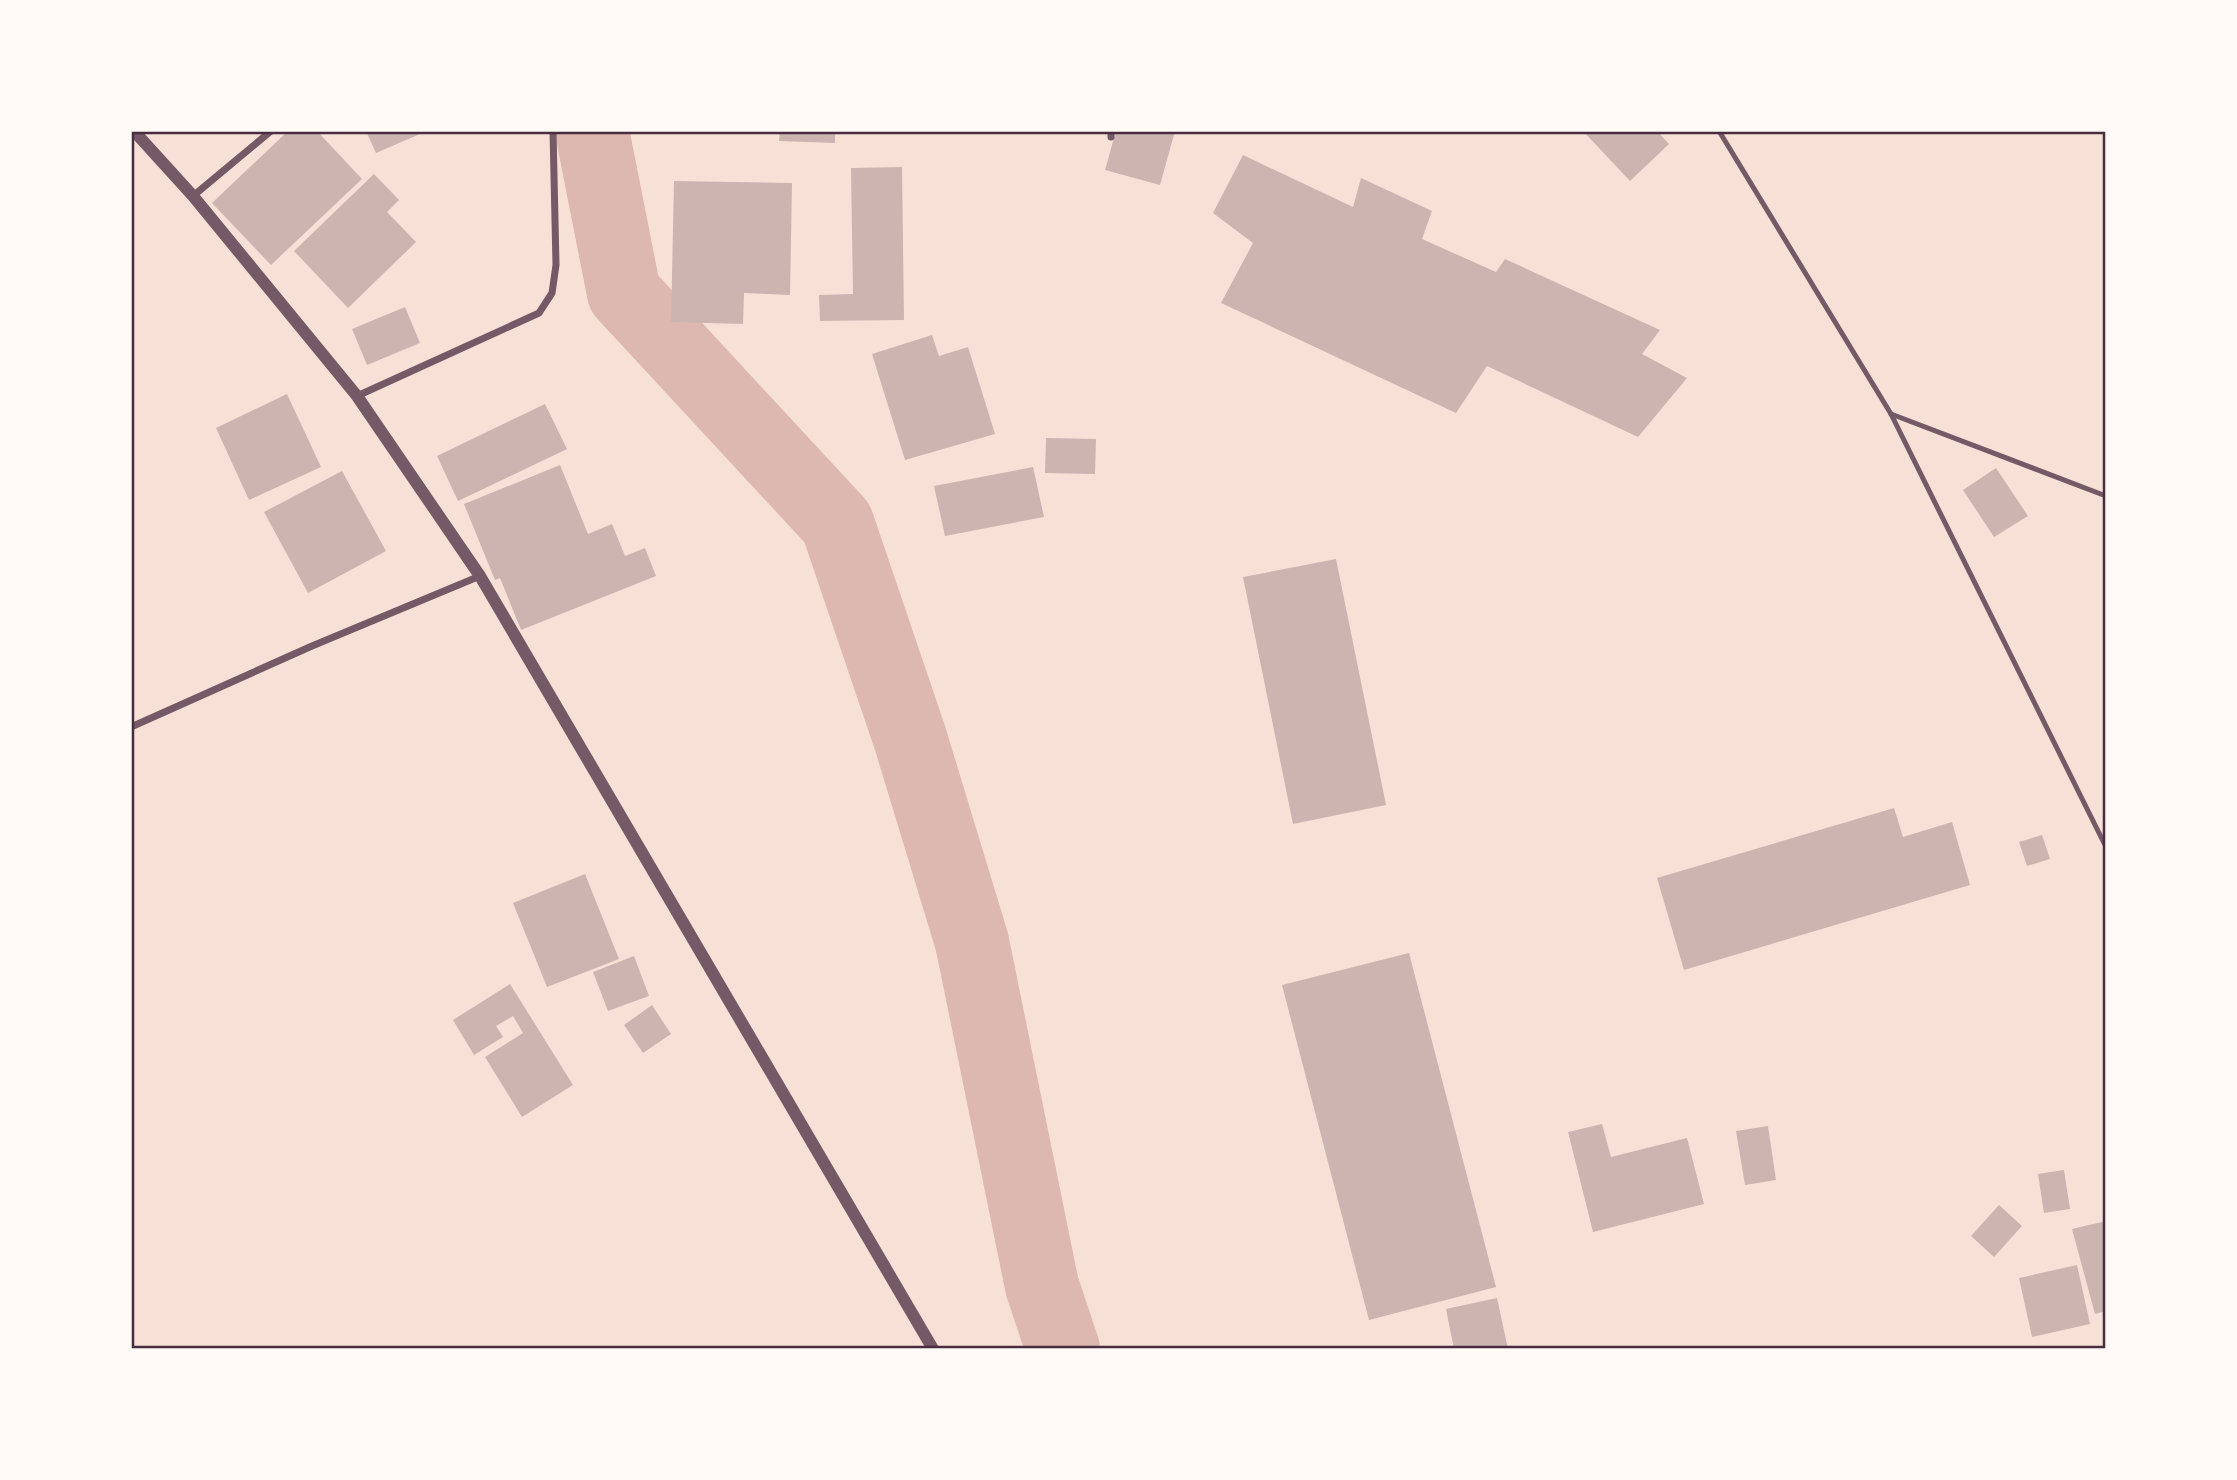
<svg xmlns="http://www.w3.org/2000/svg" width="2237" height="1480" viewBox="0 0 2237 1480" font-family="Mulish,sans-serif">
<rect width="100%" height="100%" fill="#f7e1d7"/>
<g fill="none" stroke-linecap="round" stroke-linejoin="round">
<polyline stroke="#dcb8b0" stroke-width="74" points="592,131 624,293 837,523 910,738 972,942 1042,1286 1063,1349"/>
</g>
<g fill="#ccb4b1">
<polygon points="288,131 317,131 362,179 271,265 212,203"/>
<polygon points="366,131 427,131 376,153"/>
<polygon points="780,131 835,131 835,143 779,141"/>
<polygon points="1116,131 1175,131 1160,185 1105,170"/>
<polygon points="1583,131 1657,131 1669,144 1630,181"/>
<polygon points="1243,155 1353,207 1361,178 1432,211 1422,239 1496,272 1505,259 1660,330 1642,354 1687,378 1638,437 1487,366 1456,413 1221,303 1253,243 1213,213"/>
<polygon points="902,167 904,320 820,321 819,295 853,294 851,168"/>
<polygon points="374,174 399,200 387,212 416,242 348,308 294,251"/>
<polygon points="674,181 792,183 790,295 744,293 743,324 671,322"/>
<polygon points="405,307 420,343 367,365 352,329"/>
<polygon points="932,335 939,356 968,347 995,434 905,460 872,354"/>
<polygon points="287,394 321,467 249,500 216,428"/>
<polygon points="545,404 567,449 458,501 437,456"/>
<polygon points="1046,438 1096,439 1095,474 1045,473"/>
<polygon points="560,465 588,534 612,524 625,556 645,548 656,576 521,630 500,578 495,580 464,504"/>
<polygon points="1033,467 1044,517 945,536 934,486"/>
<polygon points="1996,468 2028,516 1994,537 1963,490"/>
<polygon points="342,471 386,551 308,593 264,512"/>
<polygon points="1336,559 1386,805 1293,824 1243,577"/>
<polygon points="1894,808 1903,837 1952,822 1970,885 1684,970 1657,878"/>
<polygon points="2042,835 2050,859 2027,866 2019,842"/>
<polygon points="585,874 619,959 547,987 513,903"/>
<polygon points="1409,953 1496,1287 1369,1320 1282,985"/>
<polygon points="634,956 649,996 608,1011 593,972"/>
<polygon points="510,984 573,1085 522,1117 485,1057 523,1033 513,1016 496,1026 503,1037 474,1055 453,1020"/>
<polygon points="652,1005 671,1034 643,1053 624,1025"/>
<polygon points="1602,1124 1611,1157 1687,1138 1704,1204 1593,1232 1568,1132"/>
<polygon points="1768,1126 1776,1180 1745,1185 1736,1131"/>
<polygon points="2064,1170 2070,1209 2044,1213 2038,1174"/>
<polygon points="1999,1205 2022,1226 1994,1257 1971,1236"/>
<polygon points="2106,1221 2106,1311 2095,1314 2072,1229"/>
<polygon points="2077,1265 2090,1324 2032,1337 2019,1278"/>
<polygon points="1497,1298 1508,1349 1454,1349 1446,1309"/>
</g>
<g fill="none" stroke-linecap="round" stroke-linejoin="round">
<g stroke="#755966" stroke-width="5">
<polyline points="1719,131 1891,414 2106,847"/>
<polyline points="1891,414 2106,496"/>
</g>
<g stroke="#755966" stroke-width="7">
<polyline points="1111,137 1111,131"/>
<polyline points="193,196 271,131"/>
<polyline points="357,396 539,313 552,293 556,265 553,131"/>
<polyline points="131,727 312,646 480,576"/>
</g>
<polyline stroke="#755966" stroke-width="12" points="134,131 193,196 357,396 480,576 933,1349"/>
</g>
<rect width="2237" height="1480" fill="none" stroke="#fffaf5" stroke-width="266"/>
<rect x="133" y="133" width="1971" height="1214" fill="none" stroke="#4a2c40" stroke-width="2.5"/>
</svg>
